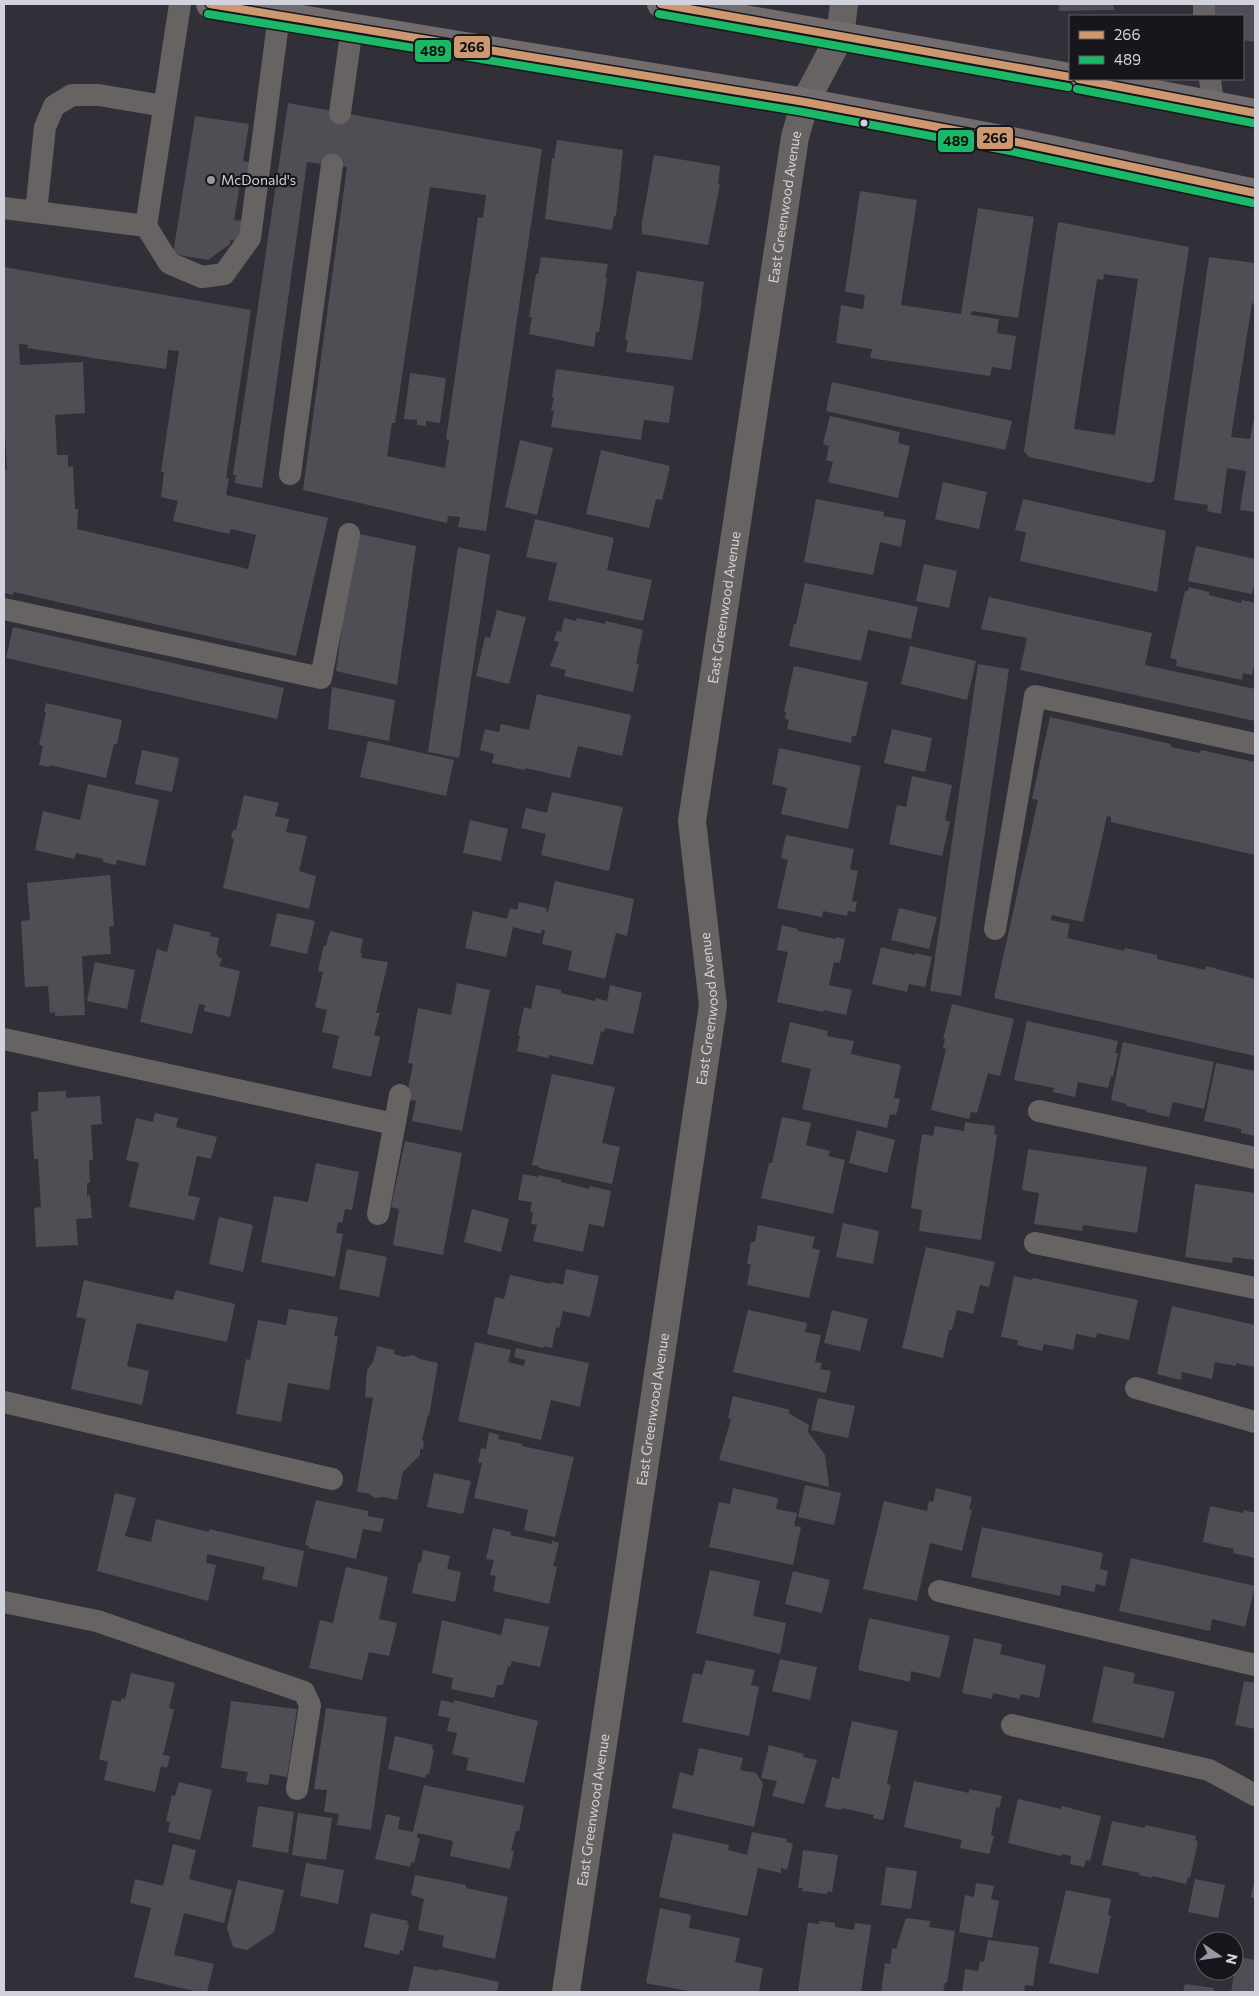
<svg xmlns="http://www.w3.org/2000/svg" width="1259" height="1996" viewBox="0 0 1259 1996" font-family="Commissioner,sans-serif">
<rect width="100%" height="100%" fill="#313038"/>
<g fill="#4f4e55" fill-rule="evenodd">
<polygon points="1059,4 1114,4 1114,10 1059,11"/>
<polygon points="1207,4 1255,4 1255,42 1243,40 1243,16 1207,16"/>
<path d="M288,103l254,46 -56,382 -28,-4 2,-10 -12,-1 -1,7 -144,-33 44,-323 -40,-5 -45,326 -27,-5 1,-8h-3zM430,187l56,8 -3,23 -5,-1 -32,222 3,1 -4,28 -58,-12 5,-33h3z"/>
<polygon points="195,116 249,124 243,161 254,163 250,186 240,184 234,220 244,221 241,242 230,240 230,244 208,260 173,254"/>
<polygon points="557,140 623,150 616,216 614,216 612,230 545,219 552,158 554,159"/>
<polygon points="654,155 720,166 718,184 720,184 708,245 642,234 642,222"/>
<polygon points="860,191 917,200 901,305 961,314 978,208 1034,217 1018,318 972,311 971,315 999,319 997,333 1016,336 1011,370 992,367 990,376 870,358 872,349 836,343 841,305 863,309 865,295 845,292"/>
<path d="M1058,222l131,25 -35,234 -4,2 -121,-26 -5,-6zM1104,274l34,5 -23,156 -41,-6 23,-150 6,1z"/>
<polygon points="541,257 608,264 605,278 607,278 599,332 596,332 594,347 529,334 532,317 529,317 536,274 538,274"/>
<polygon points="1209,257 1255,263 1255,304 1252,303 1231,437 1250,439 1255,413 1255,512 1240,510 1246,471 1227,468 1221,514 1207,511 1208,505 1174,500"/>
<path d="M4,267l247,43 -25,168h3l-3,17 102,23 -32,138 -282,-64 -1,3 -9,-2v-123h3l-3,-55zM19,344l9,1 -1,3 139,21 2,-19 11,1 -18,121h3l-3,25 17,4 -5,20 56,13 2,-5 25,6 -8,34 -171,-40 1,-20h-3l-2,-43 -5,1v-12h-11l-2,-40 30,-2 -2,-51 -63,3z"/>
<polygon points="637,271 704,282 701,300 702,300 692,360 626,352 628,340 625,339"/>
<polygon points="556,369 674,386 669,423 644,420 641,440 551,427 554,411 551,410 554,397 552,397"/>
<polygon points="410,373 446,378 440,423 426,421 426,426 417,425 417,420 404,419"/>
<polygon points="832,382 1012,421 1005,450 826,411"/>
<polygon points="830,416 900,432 898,443 910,446 898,498 828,482 833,462 826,460 829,446 823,444"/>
<polygon points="520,440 553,448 537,515 505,507"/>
<polygon points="601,450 670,466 662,500 656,499 649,528 586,514"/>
<polygon points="943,482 987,492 979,529 935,519"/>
<polygon points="816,499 884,512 883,516 906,520 901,547 880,542 873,575 804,562"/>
<polygon points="1023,499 1166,531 1157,592 1020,561 1026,532 1015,530"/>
<polygon points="535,519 614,538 607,570 652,580 643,621 548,600 557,563 526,557"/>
<polygon points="355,533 416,546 397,685 336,671"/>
<polygon points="1196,546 1255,559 1255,579 1252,594 1188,581"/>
<polygon points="458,547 490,555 459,758 428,752"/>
<polygon points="924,564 957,571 949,608 916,601"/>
<polygon points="805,583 918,607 911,639 868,630 861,661 789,646 794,624 796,624"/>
<polygon points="1189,587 1209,592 1209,595 1241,603 1242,600 1255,603 1255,661 1252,675 1243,673 1242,680 1176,666 1177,660 1170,658 1185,591 1188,591"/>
<polygon points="989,597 1152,633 1145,665 1255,689 1255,721 1020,670 1027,638 981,629"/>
<polygon points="497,610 526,617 509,684 476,676 485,637 490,638"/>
<polygon points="564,618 576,621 577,618 605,624 606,621 643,630 636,663 639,664 633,692 564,676 566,670 550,666 559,642 554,641 557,631 561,632"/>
<polygon points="13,627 284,688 277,719 6,658"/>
<polygon points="910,646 976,661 967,700 901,684"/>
<polygon points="978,664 1009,669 961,996 930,991"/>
<polygon points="794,666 868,682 856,736 852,736 851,743 787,729 789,720 785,719 786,712 784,712"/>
<polygon points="332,687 395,700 389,741 328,729"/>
<polygon points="537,694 631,715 622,756 578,746 570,778 525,768 525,770 492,763 494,754 480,750 485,729 499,732 501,724 529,730"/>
<polygon points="46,703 122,720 117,744 114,744 106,778 50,765 49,767 39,765 43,746 39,745 46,712 44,712"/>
<polygon points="1050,717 1171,744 1171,747 1200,753 1201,750 1255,762 1255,855 1111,822 1111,817 1107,816 1083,922 1052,915 1051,920 1070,924 1067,938 1124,951 1125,948 1157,955 1157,959 1205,970 1206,966 1255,979 1255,1056 994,998 1038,800 1032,799"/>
<polygon points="892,729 932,738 925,772 884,763"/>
<polygon points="368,741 454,760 446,796 360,777"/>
<polygon points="779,748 861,766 848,829 781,814 787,788 772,784"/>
<polygon points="142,750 179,758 172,792 135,784"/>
<polygon points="912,776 952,785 945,820 950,822 942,856 889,844 897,805 906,807"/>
<polygon points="88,784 159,800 145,866 117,860 116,865 103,862 103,859 76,853 74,859 35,850 43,811 80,820"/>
<polygon points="552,792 623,807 609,871 541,855 546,834 521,828 526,808 547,813"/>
<polygon points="244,795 279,803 275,816 289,819 286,832 307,836 299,871 316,876 309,909 223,888 234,839 231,838 233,830 236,830"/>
<polygon points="470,820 508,829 501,861 463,853"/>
<polygon points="786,835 854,849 850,869 858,871 852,901 857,902 855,912 848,911 847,916 823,911 822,917 777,908 788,860 781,858"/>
<polygon points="110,875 114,926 109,927 111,954 82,956 85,1015 55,1016 55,1012 50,1013 48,986 25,987 21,921 30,920 27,883"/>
<polygon points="555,881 634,899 627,936 616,933 605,979 568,970 572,951 542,944 545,930 542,930 541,934 513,927 506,957 465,948 473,911 507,919 510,908 517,910 519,902 547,908 546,911 548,912"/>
<polygon points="899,908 937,917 929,949 891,940"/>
<polygon points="277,913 315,921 307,954 270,946"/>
<polygon points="174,924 211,933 210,936 219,938 216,954 218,954 218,957 222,958 219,966 240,971 230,1017 204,1011 205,1005 199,1004 192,1034 140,1022 157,949 167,952"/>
<polygon points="782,925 798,929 798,931 835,939 836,937 845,939 840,963 834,962 829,985 852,990 846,1015 824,1010 823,1012 777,1002 788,952 777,950"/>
<polygon points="330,931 363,939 360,953 362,953 361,958 388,962 376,1013 380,1013 374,1035 380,1037 371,1077 332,1068 339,1036 322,1032 327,1010 315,1007 323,972 318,971 324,945 326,946"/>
<polygon points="881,947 915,955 915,953 932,957 925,987 909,984 907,992 872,984"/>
<polygon points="95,962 135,970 127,1009 87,1001"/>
<polygon points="457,983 490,990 462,1131 412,1121 416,1101 406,1099 413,1064 408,1063 418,1008 451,1015"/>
<polygon points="536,985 561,990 561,993 595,1001 596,998 607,1001 610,985 642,993 633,1034 605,1028 604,1032 601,1031 593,1065 549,1055 548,1058 517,1051 520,1036 518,1035 524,1007 531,1009"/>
<polygon points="952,1004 1014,1019 1000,1076 988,1073 977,1113 971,1112 969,1119 931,1110 946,1049 943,1048 945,1039 943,1039"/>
<polygon points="1027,1021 1118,1041 1115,1053 1118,1053 1113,1077 1111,1076 1108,1088 1078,1082 1075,1097 1053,1092 1054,1088 1014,1080"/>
<polygon points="790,1022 828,1031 827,1036 854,1041 851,1054 901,1065 894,1098 900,1099 896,1115 890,1114 887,1128 802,1109 811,1069 781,1062"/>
<polygon points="1123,1042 1214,1062 1204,1109 1173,1102 1169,1117 1146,1112 1146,1110 1126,1106 1127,1104 1111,1100"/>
<polygon points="1216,1063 1255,1071 1255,1136 1241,1133 1241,1129 1204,1121"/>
<polygon points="552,1074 615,1087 602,1143 620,1147 612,1184 539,1168 539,1166 532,1165"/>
<polygon points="66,1091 66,1098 100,1096 102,1124 91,1125 93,1160 89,1160 90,1183 87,1183 87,1196 90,1195 92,1218 76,1219 78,1245 36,1247 34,1208 41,1207 38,1159 34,1159 31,1112 38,1111 38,1092"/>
<polygon points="155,1113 178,1118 176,1127 217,1137 211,1159 197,1156 188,1195 200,1198 194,1220 129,1207 139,1163 126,1160 136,1118 153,1122"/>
<polygon points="782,1117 811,1123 806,1145 830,1151 828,1156 845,1160 833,1214 761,1198 769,1163 772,1163"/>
<polygon points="965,1122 995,1126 994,1134 997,1135 981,1240 919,1231 922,1210 911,1208 922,1134 933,1136 935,1126 964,1131"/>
<polygon points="857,1130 895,1140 887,1173 849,1163"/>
<polygon points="405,1141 462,1153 443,1255 393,1245 399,1209 391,1207"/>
<polygon points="1028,1149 1147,1167 1137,1233 1083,1225 1082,1231 1034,1224 1039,1193 1022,1190"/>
<polygon points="316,1163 359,1172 352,1210 345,1209 342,1223 338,1222 336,1233 343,1234 335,1277 261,1262 274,1196 308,1202"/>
<polygon points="523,1174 538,1177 538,1175 561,1180 561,1182 589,1189 590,1186 611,1191 604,1227 589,1224 583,1252 533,1241 537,1225 531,1224 533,1213 530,1212 532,1202 518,1200"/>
<polygon points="1195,1184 1255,1193 1255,1260 1233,1257 1232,1263 1185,1257"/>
<polygon points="472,1209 509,1219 501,1252 464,1242"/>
<polygon points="219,1217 253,1225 243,1272 209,1264"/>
<polygon points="843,1223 879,1231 873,1264 836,1257"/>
<polygon points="758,1225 815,1237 812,1248 820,1250 809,1298 747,1285 751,1264 747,1264 751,1242 755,1242"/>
<polygon points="926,1247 995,1262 989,1287 980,1285 973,1314 957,1310 952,1330 949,1330 943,1358 902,1348"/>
<polygon points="347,1249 387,1257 379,1297 339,1289"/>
<polygon points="566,1269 599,1276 590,1317 563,1311 559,1328 556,1327 552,1348 544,1346 543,1348 487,1334 495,1297 504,1299 510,1275 551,1284 551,1282 563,1285"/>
<polygon points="1014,1276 1032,1280 1033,1278 1138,1300 1129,1340 1097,1333 1096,1338 1076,1334 1073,1350 1044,1344 1042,1351 1017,1345 1018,1340 1001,1337"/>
<polygon points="84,1280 173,1300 176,1290 235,1304 227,1342 137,1323 127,1366 149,1371 142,1405 71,1389 86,1319 76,1317"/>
<polygon points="1172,1306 1255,1325 1255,1367 1236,1363 1236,1366 1215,1362 1212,1379 1182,1372 1181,1380 1157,1374"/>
<polygon points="289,1309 338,1317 334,1336 338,1336 329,1390 288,1383 281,1422 236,1414 246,1359 250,1360 258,1320 286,1325"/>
<polygon points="748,1310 807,1323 805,1332 821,1335 815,1362 822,1363 820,1369 831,1371 826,1393 733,1372"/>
<polygon points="832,1310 868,1319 860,1351 824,1343"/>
<polygon points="475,1342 511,1350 508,1362 524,1366 525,1360 514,1357 516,1348 589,1363 580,1407 551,1400 541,1440 458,1421"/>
<polygon points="377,1346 394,1350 394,1354 404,1357 413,1355 420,1359 438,1363 429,1416 428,1415 422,1440 424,1441 423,1449 420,1449 420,1455 403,1472 397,1500 384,1497 375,1498 368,1493 357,1492 373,1398 365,1397 367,1370 373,1362"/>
<polygon points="733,1396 790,1410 788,1413 809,1425 808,1432 825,1455 829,1487 719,1460 731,1419 728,1418"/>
<polygon points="818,1398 855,1406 848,1438 811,1430"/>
<polygon points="489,1432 499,1435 498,1439 522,1444 522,1446 574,1457 555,1537 524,1530 528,1510 474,1498 482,1463 478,1462 481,1448 486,1449"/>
<polygon points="434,1473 471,1481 463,1514 427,1507"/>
<polygon points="805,1485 841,1493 834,1525 798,1517"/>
<polygon points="733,1488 778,1498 776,1509 797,1513 794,1526 801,1527 793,1565 709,1547 719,1502 730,1504"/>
<polygon points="936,1488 972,1497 969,1509 972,1510 962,1551 930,1543 917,1601 863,1589 884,1501 927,1511 929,1501 933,1502"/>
<polygon points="115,1493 136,1498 125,1536 151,1542 156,1519 209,1532 209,1529 304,1551 297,1587 262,1579 265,1567 207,1554 206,1563 216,1565 208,1601 97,1571"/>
<polygon points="316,1500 368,1511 368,1516 384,1519 381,1532 363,1529 356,1559 309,1548 309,1546 305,1545"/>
<polygon points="1210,1506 1243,1513 1244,1510 1255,1513 1255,1558 1233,1553 1234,1549 1203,1542"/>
<polygon points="982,1527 1103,1553 1100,1569 1108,1571 1105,1586 1096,1584 1094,1592 1062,1585 1060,1596 971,1577"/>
<polygon points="493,1528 511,1532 510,1535 552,1544 552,1541 559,1543 553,1566 557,1567 549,1604 493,1591 496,1576 490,1575 494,1560 486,1559"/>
<polygon points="423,1550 450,1556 447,1569 461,1572 455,1602 412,1593 419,1562 421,1563"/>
<polygon points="1131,1558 1255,1586 1245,1627 1212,1619 1210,1631 1119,1611"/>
<polygon points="346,1567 388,1577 379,1619 397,1623 389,1656 369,1652 362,1680 309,1668 320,1620 333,1623"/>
<polygon points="710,1570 760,1581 753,1616 786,1623 780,1654 696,1633"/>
<polygon points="793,1571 830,1580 822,1613 785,1604"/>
<polygon points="505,1618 549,1627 540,1667 512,1661 510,1667 508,1666 503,1685 497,1685 494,1698 451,1689 453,1678 432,1673 442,1620 501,1635"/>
<polygon points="869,1618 950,1636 940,1678 911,1671 910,1682 858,1670"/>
<polygon points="974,1638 1002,1644 1000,1654 1046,1665 1039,1698 1021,1694 1019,1699 993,1693 992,1699 962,1693"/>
<polygon points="780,1659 817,1667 810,1700 772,1691"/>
<polygon points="706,1660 755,1670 751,1685 759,1687 749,1736 682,1722 693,1673 702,1675"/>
<polygon points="1104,1666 1135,1673 1133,1683 1175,1692 1164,1738 1092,1722"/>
<polygon points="131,1673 175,1683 169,1708 174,1710 163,1755 170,1756 167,1768 161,1766 155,1792 104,1780 108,1762 99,1759 112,1700 121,1702 121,1698 125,1699"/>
<polygon points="1244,1681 1255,1683 1255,1729 1235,1725"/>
<polygon points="441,1700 454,1703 454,1700 538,1721 524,1783 466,1770 469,1758 452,1754 457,1733 447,1731 450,1718 438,1716"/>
<polygon points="231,1701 297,1709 287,1777 270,1774 268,1785 246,1782 248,1772 221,1768"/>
<polygon points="326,1708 387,1717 371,1830 337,1825 339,1814 324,1812 327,1790 314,1789"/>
<polygon points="852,1721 898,1731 887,1784 891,1785 883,1820 873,1818 874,1815 842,1808 841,1810 825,1807 832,1777 839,1779"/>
<polygon points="395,1736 433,1745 432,1749 434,1750 429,1774 426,1774 425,1778 388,1769"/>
<polygon points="769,1745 804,1754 803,1757 817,1760 804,1804 772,1796 777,1781 761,1778"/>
<polygon points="699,1748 743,1758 740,1770 756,1773 763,1784 754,1827 672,1808 680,1772 693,1776"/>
<polygon points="914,1781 969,1793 969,1789 1002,1796 999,1808 996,1807 991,1835 994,1836 989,1854 960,1848 962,1840 904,1827"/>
<polygon points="179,1782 212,1790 200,1840 168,1832 170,1822 166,1821 172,1795 175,1796"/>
<polygon points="424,1785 524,1806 519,1831 516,1831 511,1850 514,1851 510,1869 450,1856 453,1841 418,1833 417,1838 420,1838 414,1863 411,1862 410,1867 375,1859 386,1814 400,1817 398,1829 413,1832"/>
<polygon points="1018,1799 1061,1809 1062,1806 1101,1816 1090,1861 1086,1860 1084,1867 1070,1864 1071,1856 1062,1854 1061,1856 1008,1843"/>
<polygon points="258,1806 294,1812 288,1853 252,1847"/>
<polygon points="298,1813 332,1818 326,1860 292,1855"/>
<polygon points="1112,1821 1145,1828 1145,1825 1196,1836 1195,1840 1198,1841 1190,1878 1188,1877 1186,1884 1153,1876 1152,1878 1139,1875 1140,1873 1102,1865"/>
<polygon points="752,1832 787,1839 787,1842 793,1844 787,1870 781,1868 781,1873 758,1868 747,1916 659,1897 673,1833 729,1845 728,1850 747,1855"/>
<polygon points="173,1844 196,1850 189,1879 232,1890 224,1923 184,1913 174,1955 214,1964 207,1992 199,1992 134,1977 151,1908 130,1903 135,1879 163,1886"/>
<polygon points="803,1850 838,1855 832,1892 828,1891 827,1894 802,1891 803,1888 798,1888"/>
<polygon points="306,1863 344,1870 338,1904 300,1896"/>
<polygon points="886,1867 917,1871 911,1909 881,1905"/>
<polygon points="415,1875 466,1885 466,1888 508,1897 495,1959 442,1947 444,1936 418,1930 424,1899 411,1895"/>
<polygon points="1195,1879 1225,1885 1218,1918 1188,1912"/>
<polygon points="238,1880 284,1890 274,1932 247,1950 233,1947 227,1928"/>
<polygon points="976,1883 994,1886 991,1899 999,1901 992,1938 959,1932 965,1895 974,1897"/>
<polygon points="1254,1883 1255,1883 1255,1898 1251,1897"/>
<polygon points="1066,1890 1111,1899 1108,1915 1111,1916 1098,1974 1049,1963"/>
<polygon points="660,1908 691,1915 689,1928 740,1938 735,1962 763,1968 759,1992 693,1992 646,1983"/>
<polygon points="371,1913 408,1921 407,1924 409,1925 403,1951 400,1950 399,1955 364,1947"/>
<polygon points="906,1918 930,1921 929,1927 955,1931 947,1983 945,1983 943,1992 881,1992 885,1963 890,1964 892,1948 896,1949"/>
<polygon points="819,1921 835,1923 835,1927 854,1930 855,1923 871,1925 861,1992 798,1992 808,1923 819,1924"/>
<polygon points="988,1940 1039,1947 1033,1986 1025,1985 1024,1992 962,1992 965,1969 978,1971 980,1961 984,1962"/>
<polygon points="1237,1957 1255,1960 1255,1992 1231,1992"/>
<polygon points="414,1966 439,1971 439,1969 499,1982 497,1992 408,1992"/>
<polygon points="1185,1984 1214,1988 1213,1992 1183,1992"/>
</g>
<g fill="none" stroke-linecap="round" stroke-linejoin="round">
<g stroke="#686363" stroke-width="22">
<polyline points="1204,4 1204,16"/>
<polyline points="1210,79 1213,104"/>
<polyline points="340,113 352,27"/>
<polyline points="4,208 146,226 180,4"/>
<polyline points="36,212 45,127 54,106 72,95 99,95 164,106"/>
<polyline points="146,226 169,263 202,277 224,274 250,238 279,15"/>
<polyline points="290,474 332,165"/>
<polyline points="4,609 321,678 349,534"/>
<polyline points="995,929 1035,696 1255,744"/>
<polyline points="4,1039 394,1124"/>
<polyline points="1039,1111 1255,1158"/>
<polyline points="378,1214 400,1095"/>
<polyline points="1035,1243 1255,1288"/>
<polyline points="1136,1388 1255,1422"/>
<polyline points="4,1402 332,1479"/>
<polyline points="939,1591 1255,1665"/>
<polyline points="4,1602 97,1621 304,1692 310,1705 297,1789"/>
<polyline points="1012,1725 1209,1770 1255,1795"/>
</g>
<path stroke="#686363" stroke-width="28" id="s1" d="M566,1992l147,-987 -21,-184 103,-684 10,-35 35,-66 4,-32"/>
<g stroke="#736c6e" stroke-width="28">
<polyline points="210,4 805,102 1007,140 1255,193"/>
<polyline points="661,4 1070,77"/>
<polyline points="1079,79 1255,113"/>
</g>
<g stroke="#17161d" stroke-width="11">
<g id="bus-1">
<polyline points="210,4 805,102 1007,140 1255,193"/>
<polyline points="661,4 1070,77"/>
<polyline points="1079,79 1255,113"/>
</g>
</g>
<g stroke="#17161d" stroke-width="11">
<g id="bus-2">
<polyline points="208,14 803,112 1005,150 1253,203"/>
<polyline points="659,14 1068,87"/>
<polyline points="1077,89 1253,123"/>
</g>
</g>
<use href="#bus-1" stroke="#cd976f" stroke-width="8"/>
<use href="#bus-2" stroke="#1ab867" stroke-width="8"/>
</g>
<circle fill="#d2d2dc" stroke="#17161d" stroke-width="2" cx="864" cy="123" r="4.5"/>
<circle fill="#9a99a3" stroke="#17161d" stroke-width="2" cx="211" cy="180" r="5"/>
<g text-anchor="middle" stroke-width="4.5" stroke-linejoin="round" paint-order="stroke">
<g font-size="14" fill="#d2d2dc" stroke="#17161d" text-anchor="start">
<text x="221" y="185">McDonald's</text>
</g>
<g font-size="14" fill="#d2d2dc" stroke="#17161d">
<text dy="5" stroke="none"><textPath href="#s1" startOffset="1804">East Greenwood Avenue</textPath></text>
<text dy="5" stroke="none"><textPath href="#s1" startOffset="1399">East Greenwood Avenue</textPath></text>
<text dy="5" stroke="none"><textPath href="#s1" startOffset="994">East Greenwood Avenue</textPath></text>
<text dy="5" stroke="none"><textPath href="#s1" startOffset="589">East Greenwood Avenue</textPath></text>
<text dy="5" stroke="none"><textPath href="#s1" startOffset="184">East Greenwood Avenue</textPath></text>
</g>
</g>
<g stroke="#17161d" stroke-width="2">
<rect x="453" y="35" width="38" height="24" rx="5" fill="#cd976f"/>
<rect x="414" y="39" width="38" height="24" rx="5" fill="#1ab867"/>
<rect x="976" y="126" width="38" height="24" rx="5" fill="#cd976f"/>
<rect x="937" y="129" width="38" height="24" rx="5" fill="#1ab867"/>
</g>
<g font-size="14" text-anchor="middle" font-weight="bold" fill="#111">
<text x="472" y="52">266</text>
<text x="433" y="56">489</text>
<text x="995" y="143">266</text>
<text x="956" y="146">489</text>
</g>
<rect width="1259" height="1996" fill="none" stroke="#d2d2dc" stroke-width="10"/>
<rect x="1069" y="15" width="175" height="65" fill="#17161d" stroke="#626169"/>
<rect x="1079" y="31" width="25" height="8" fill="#cd976f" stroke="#626169"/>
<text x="1114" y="40" font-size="15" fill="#d2d2dc">266</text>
<rect x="1079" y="56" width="25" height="8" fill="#1ab867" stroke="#626169"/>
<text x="1114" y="65" font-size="15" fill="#d2d2dc">489</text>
<g transform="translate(1219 1956) rotate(103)"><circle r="24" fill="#17161d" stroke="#626169"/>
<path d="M0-4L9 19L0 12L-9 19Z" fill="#9a99a3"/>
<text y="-8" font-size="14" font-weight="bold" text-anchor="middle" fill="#d2d2dc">N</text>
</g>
</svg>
